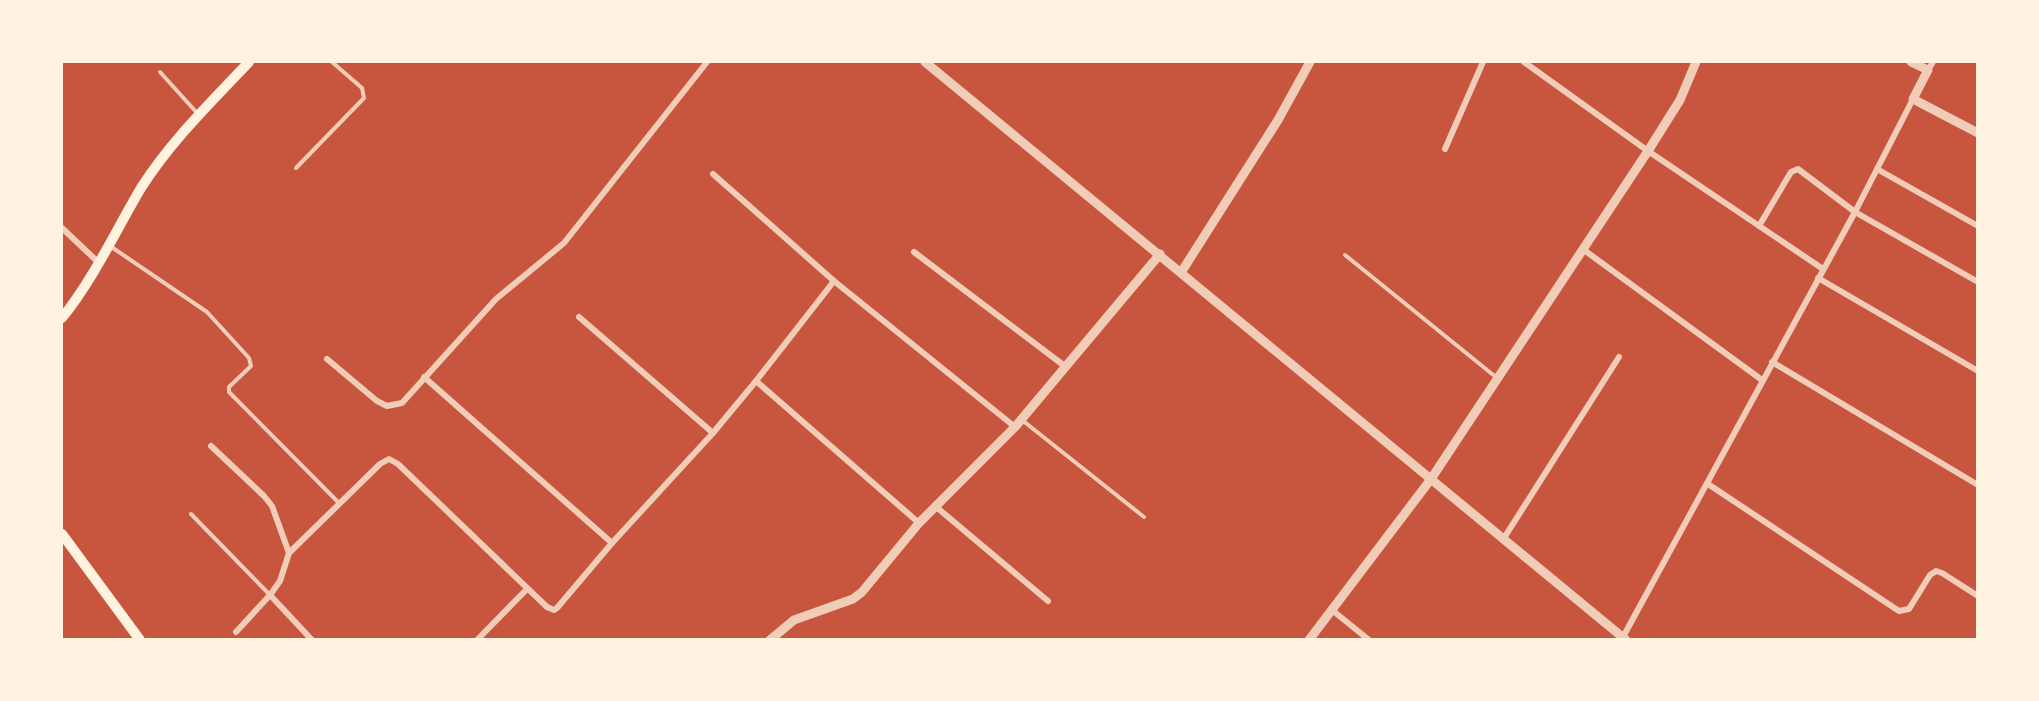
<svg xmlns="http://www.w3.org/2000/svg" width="2039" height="701" viewBox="0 0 2039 701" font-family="'Public Sans',sans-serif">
<rect width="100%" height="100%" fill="#c8553d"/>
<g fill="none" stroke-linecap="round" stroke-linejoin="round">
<g stroke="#f1ccb7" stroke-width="4">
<polyline points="160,72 198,114"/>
<polyline points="296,168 364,98 362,88 332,62"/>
<polyline points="110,246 207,312 249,358 251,366 229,387 229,392 339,503"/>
<polyline points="1345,255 1497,378"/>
<polyline points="1022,420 1144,517"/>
<polyline points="191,514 270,595"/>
</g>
<g stroke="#f1ccb7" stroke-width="6">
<polyline points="1524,62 1648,151 1823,269"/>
<polyline points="1928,70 1933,62"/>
<polyline points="1445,149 1483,62"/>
<polyline points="1877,169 1978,226"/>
<polyline points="713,174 834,281 1015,427"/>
<polyline points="1759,226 1791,172 1798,169 1855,212 1978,282"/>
<polyline points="62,228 99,263"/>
<polyline points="1584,250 1762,380"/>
<polyline points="914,252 1066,367"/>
<polyline points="1818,278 1978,371"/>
<polyline points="579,317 713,433"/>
<polyline points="327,359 377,401 387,406 402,403 496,299 564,243 707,62"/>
<polyline points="1772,362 1978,485"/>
<polyline points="424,377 612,543"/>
<polyline points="756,381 919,523"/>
<polyline points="211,446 264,496 272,506 289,553"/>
<polyline points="1708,484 1899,611 1909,609 1930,575 1936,571 1942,573 1978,596"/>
<polyline points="935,506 1048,601"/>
<polyline points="1504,538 1619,357"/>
<polyline points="270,595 312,640"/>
<polyline points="1332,610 1369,640"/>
<polyline points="236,632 270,595 280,581 289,553 380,464 389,459 398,464 547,607 554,610 557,608 612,543 713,433 756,381 834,281"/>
<polyline points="1623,637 1855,212 1913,99"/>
<polyline points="477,640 527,589"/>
</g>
<g stroke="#f1ccb7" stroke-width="9">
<polyline points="925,62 1626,640"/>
<polyline points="1911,62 1928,70 1913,99 1978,133"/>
<polyline points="1182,271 1278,120 1310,62"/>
<polyline points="770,640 794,620 853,599 862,592 919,523 1015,427 1160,254"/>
<polyline points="1309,640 1431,479 1648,151 1680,100 1696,62"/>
</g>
<g stroke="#fff3e0" stroke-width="10">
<path d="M62,318c32,-40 53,-86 79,-130 30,-47 70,-86 108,-126"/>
<polyline points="62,534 140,640"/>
</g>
</g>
<rect width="2039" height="701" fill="none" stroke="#fff3e0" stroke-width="126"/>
</svg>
